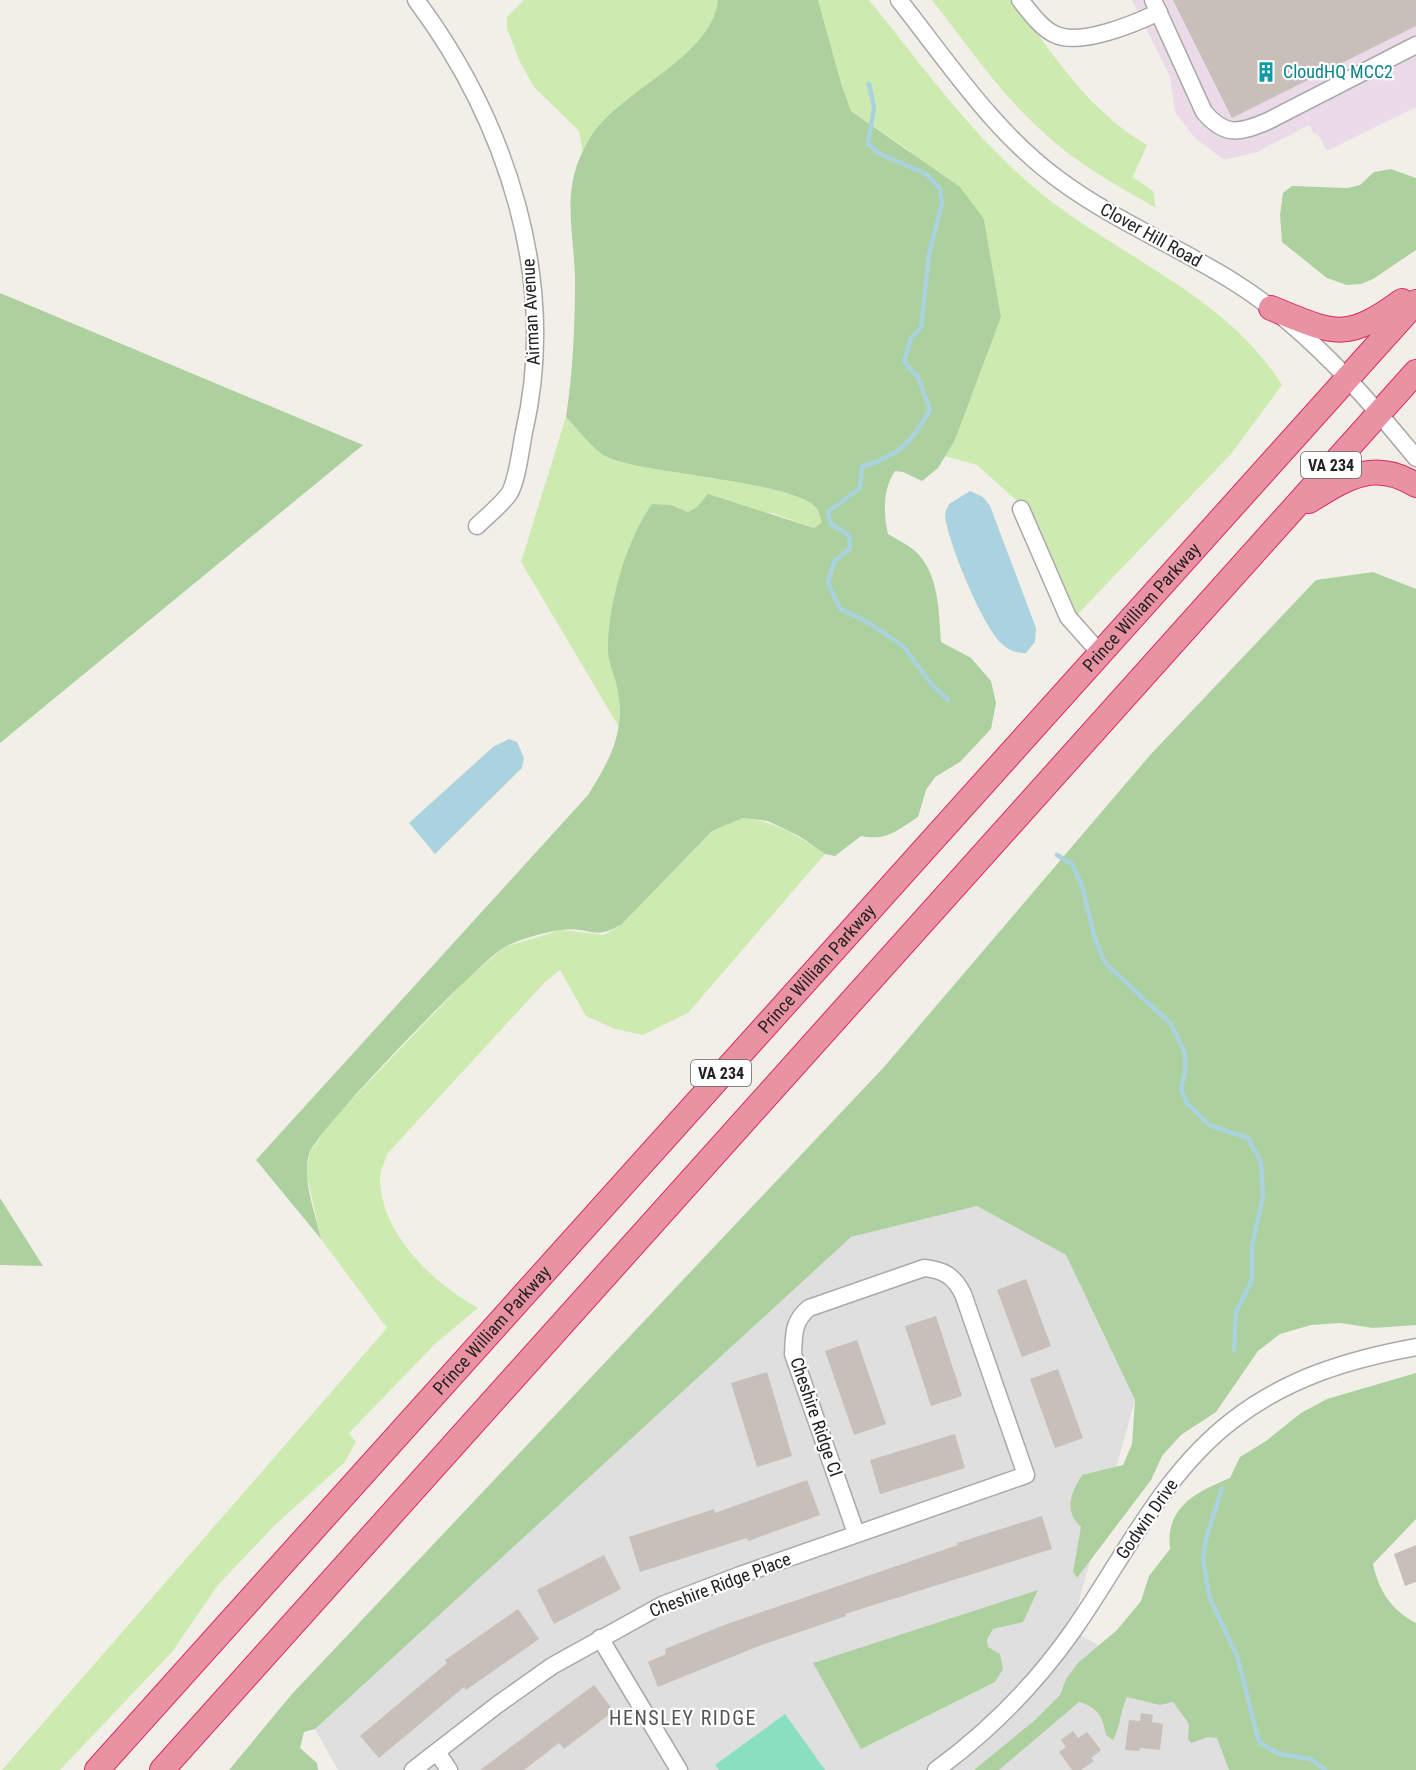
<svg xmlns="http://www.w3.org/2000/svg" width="1416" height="1770" viewBox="0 0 1416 1770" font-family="'Roboto Condensed',sans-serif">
<rect width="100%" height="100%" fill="#f2efe9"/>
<polygon fill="#e0dfdf" points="977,1206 1066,1255 1135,1400 1071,1630 1236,1721 1249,1770 338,1770 315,1729 780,1289 851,1237"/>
<polygon fill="#ebdbe8" points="1132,0 1416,0 1416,107 1327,151 1317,133 1314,134 1309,125 1257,152 1224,160 1195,138 1175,112 1170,77"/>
<g fill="#cdebb0">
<path d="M524,0h194c-7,61 -109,96 -135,154l-4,-23 -45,-44 -14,-25 -13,-33v-12z"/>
<path d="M818,0h51c58,71 112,149 187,205 76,57 174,96 226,180l-51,69 -155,162 -51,-108 -48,-43 -32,-9 10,-16 46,-123 -17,-98 -77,-70 -56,-38 -10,-28z"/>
<path d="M932,0h81c38,52 76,112 134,145l-14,32 20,14 3,17c-33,-19 -68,-38 -97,-62 -51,-41 -88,-96 -127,-146z"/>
<path d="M566,417c12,12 27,34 43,41 37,16 191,24 208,51 3,4 3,10 5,13l-8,6 -42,-15 -75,-6 -9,5 -17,-7 -63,148 11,41v33l-98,-165z"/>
<path d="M743,818c34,4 54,17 82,36l-137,159 -45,22 -28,-6 -29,-13 -26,-46 -15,12 -157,171c-3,8 -8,18 -8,26 1,55 53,104 98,129l-43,36 -86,89 7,9 -12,21 -68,61 -58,61 -46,67 -112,118h-58l385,-442 -66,-89 -15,-67 4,-20 24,-34 135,-141 36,-30 56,-17 43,5 18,-11 90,-93z"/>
</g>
<g fill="#add19e">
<path d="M718,0h100l23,83 10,28 109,76 24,32 17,98 -46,123 -17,28 -16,13 -19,-9 -8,-1c-12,18 -12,41 -7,63 10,6 23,12 31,21 20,22 20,59 22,87l30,16 20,23 5,22 -5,26 -31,33 -25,15 -9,13 -8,27c-22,14 -31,24 -57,19l-26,20 -10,-2 -26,-18 -31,-15 -25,-3 -31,13 -90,93c-30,18 -31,2 -60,6 -14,1 -45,10 -57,17 -25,13 -189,184 -196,207 -7,27 6,58 12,85l-65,-79 332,-365c21,-34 37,-61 30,-103 -2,-13 -9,-27 -10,-40 -1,-45 18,-112 44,-148l19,1 17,7 9,-5 11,-13 106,34 8,-6c-2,-3 -2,-9 -5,-13 -17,-27 -171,-35 -208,-51 -16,-7 -31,-29 -43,-41 7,-46 9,-91 9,-137 -1,-54 -16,-92 15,-142 29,-48 121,-79 128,-138z"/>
<polygon points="1391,169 1416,178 1416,250 1373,279 1361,284 1347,285 1327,278 1282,242 1280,215 1283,193 1292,186 1347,188 1360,185 1374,172"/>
<polygon points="0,293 363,445 0,743"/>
<path d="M1373,572l43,17v736l-43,3 -33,-5 -29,2 -31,9 -22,17 -42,61 -35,23 -19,21 -11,24 -74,98 -4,-6 8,-45c-17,-16 -11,-33 1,-52l41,-10 9,-21 3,-44 -69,-145 -89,-49 -126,31 -536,492 -11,3 -4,16 17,15 1,7h-89l63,-76 592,-627 267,-313 165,-174z"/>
<polygon points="0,1198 43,1266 0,1265"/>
<path d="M1416,1373v146l-43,45c6,27 18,46 43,59v147h-187l-12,-32 -9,-1 -17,6 -3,-4 1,-15 -16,-22 -13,3 -33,-8c-7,14 -6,29 -14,43l-7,-5c-3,-19 -9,-28 -27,-33l-80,68h-25l61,-50 25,-25 6,-16 12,-16 39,-33 24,-29 8,-25 21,-27c-5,-42 26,-57 60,-71l10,-21 26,-16 35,-28 26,-14z"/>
<polygon points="1038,1590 1023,1622 993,1629 987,1639 988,1647 1000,1654 1003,1669 995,1682 861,1749 813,1663"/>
</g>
<polygon fill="#88e0be" points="785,1714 825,1770 719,1770 715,1765"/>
<g fill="#aad3df">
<path d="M970,491l13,6 7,9 46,122 -1,14 -9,11c-11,1 -21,-5 -28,-13 -19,-23 -46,-89 -52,-118 -2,-7 0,-12 3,-18z"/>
<polygon points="509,739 517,742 524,758 522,768 435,854 409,823 493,747"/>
</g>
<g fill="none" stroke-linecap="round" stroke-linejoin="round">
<g stroke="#aad3df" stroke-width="4.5">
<path d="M869,84l5,23 -6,37 10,9 48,21 14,15 2,14 -13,51 -8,74 -10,10 -7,24 14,15 12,33c-21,35 -29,44 -68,57l-2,21 -32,24 3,12 18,11 1,13 -16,14 -6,21 12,26 29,14 34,23 30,40 15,14"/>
<polyline points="1057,855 1072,864 1082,886 1095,939 1105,963 1171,1024 1185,1053 1185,1073 1181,1088 1186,1102 1209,1125 1248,1138 1261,1162 1263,1196 1252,1246 1252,1280 1236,1312 1234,1350"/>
<polyline points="1222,1488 1206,1539 1203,1559 1209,1596 1238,1659 1259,1742 1279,1754 1311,1759 1325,1770"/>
</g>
</g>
<g fill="#c7bfb8">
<polygon points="1173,0 1416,0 1416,26 1232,118"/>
<polygon points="1026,1279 1051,1346 1022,1357 997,1290"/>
<polygon points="936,1316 962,1396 931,1406 905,1326"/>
<polygon points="857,1340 886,1424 854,1435 825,1351"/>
<polygon points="1058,1369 1083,1438 1055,1448 1030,1379"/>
<polygon points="767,1372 792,1456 757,1467 731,1383"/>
<polygon points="955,1434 965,1468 880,1494 870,1460"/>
<polygon points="807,1480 820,1515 748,1541 747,1538 640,1572 629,1537 714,1509 715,1513"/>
<polygon points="1042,1516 1052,1549 845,1614 846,1616 759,1646 658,1687 648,1662 666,1654 665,1649 727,1624 958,1545 957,1543"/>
<polygon points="1416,1545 1416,1582 1405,1586 1394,1554"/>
<polygon points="604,1555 621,1589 554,1624 537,1590"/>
<polygon points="518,1609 539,1639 466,1690 464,1687 379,1758 360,1736 447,1663 445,1660"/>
<polygon points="594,1685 614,1711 564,1749 559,1743 524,1770 480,1770"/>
<polygon points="1141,1713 1153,1715 1152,1722 1163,1724 1160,1750 1140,1748 1139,1751 1125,1750 1129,1720 1140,1721"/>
<polygon points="1073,1731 1078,1738 1087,1732 1101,1750 1091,1758 1094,1761 1081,1770 1072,1770 1059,1752 1066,1747 1061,1740"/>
</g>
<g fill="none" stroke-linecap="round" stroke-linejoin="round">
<g stroke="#a9a9a9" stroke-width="19">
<g id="minor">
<path d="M416,0c91,122 143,281 108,432 -3,15 -7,50 -15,62 -8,11 -22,22 -32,32"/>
<path d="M899,0c49,62 95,132 159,179 55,41 119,67 176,103 72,45 129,111 182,176"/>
<path d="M1020,0c10,12 20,27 34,34 25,13 80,-10 105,-22"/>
<path d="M1153,0l51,112c21,25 36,21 64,9l148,-76"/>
<polyline points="1021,509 1068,617 1099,652"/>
<polyline points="600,1638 679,1770"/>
<polyline points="437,1752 449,1770"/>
<path d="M413,1770l84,-65 55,-39 110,-61 78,-30 286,-100 -63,-181c-9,-18 -19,-24 -39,-26l-115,40c-16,13 -15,26 -16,46l63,179"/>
<path d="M936,1770c53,-39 98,-84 136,-138 51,-72 89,-157 161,-212 54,-42 117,-61 183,-73"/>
</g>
</g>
<g stroke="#dc2a67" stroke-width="26">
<g id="highway">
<path d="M1271,308c62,25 74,35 131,-7"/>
<path d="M1309,501c37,-23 65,-42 107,-16"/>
<path id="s1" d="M97,1770l1319,-1468"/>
<polyline points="162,1770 1416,372"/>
</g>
</g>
<use href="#minor" stroke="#fff" stroke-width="16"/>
<use href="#highway" stroke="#e892a2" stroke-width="24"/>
</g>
<defs>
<g id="building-bare" transform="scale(1.62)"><path d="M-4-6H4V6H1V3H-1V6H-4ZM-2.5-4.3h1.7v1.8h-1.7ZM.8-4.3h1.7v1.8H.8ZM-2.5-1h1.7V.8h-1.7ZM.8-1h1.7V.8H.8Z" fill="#0f9aa8" stroke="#fff" stroke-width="2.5" paint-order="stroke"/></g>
</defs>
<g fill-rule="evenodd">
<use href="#building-bare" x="1266" y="72"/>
</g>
<g text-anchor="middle" stroke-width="4.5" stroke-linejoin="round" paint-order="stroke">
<g fill="#fff" stroke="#646464" stroke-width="1.5">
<rect x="1301" y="452" width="60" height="26" rx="4.5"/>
<rect x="691" y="1060" width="60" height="26" rx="4.5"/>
</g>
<g font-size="16" font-weight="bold" fill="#222">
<text x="1331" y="471">VA 234</text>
<text x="721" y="1079">VA 234</text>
</g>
<g font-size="18" fill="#0d838f" stroke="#fff" text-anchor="start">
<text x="1283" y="78">CloudHQ MCC2</text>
</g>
<g font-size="18" fill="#222" stroke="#fff">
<text transform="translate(1151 235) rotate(29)" y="6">Clover Hill Road</text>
<text transform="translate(531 312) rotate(-93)" y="6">Airman Avenue</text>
<text dy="6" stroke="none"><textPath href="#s1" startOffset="1563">Prince William Parkway</textPath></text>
<text dy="6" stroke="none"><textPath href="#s1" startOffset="1077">Prince William Parkway</textPath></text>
<text dy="6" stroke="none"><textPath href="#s1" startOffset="591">Prince William Parkway</textPath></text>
<text transform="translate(816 1417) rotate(71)" y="6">Cheshire Ridge Cl</text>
<text transform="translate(1147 1519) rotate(-55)" y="6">Godwin Drive</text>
<text transform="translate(720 1585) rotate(-21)" y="6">Cheshire Ridge Place</text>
</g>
<g font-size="20" letter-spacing="1.5" fill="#555" stroke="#fff">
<text x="683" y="1725">HENSLEY RIDGE</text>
</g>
</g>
</svg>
